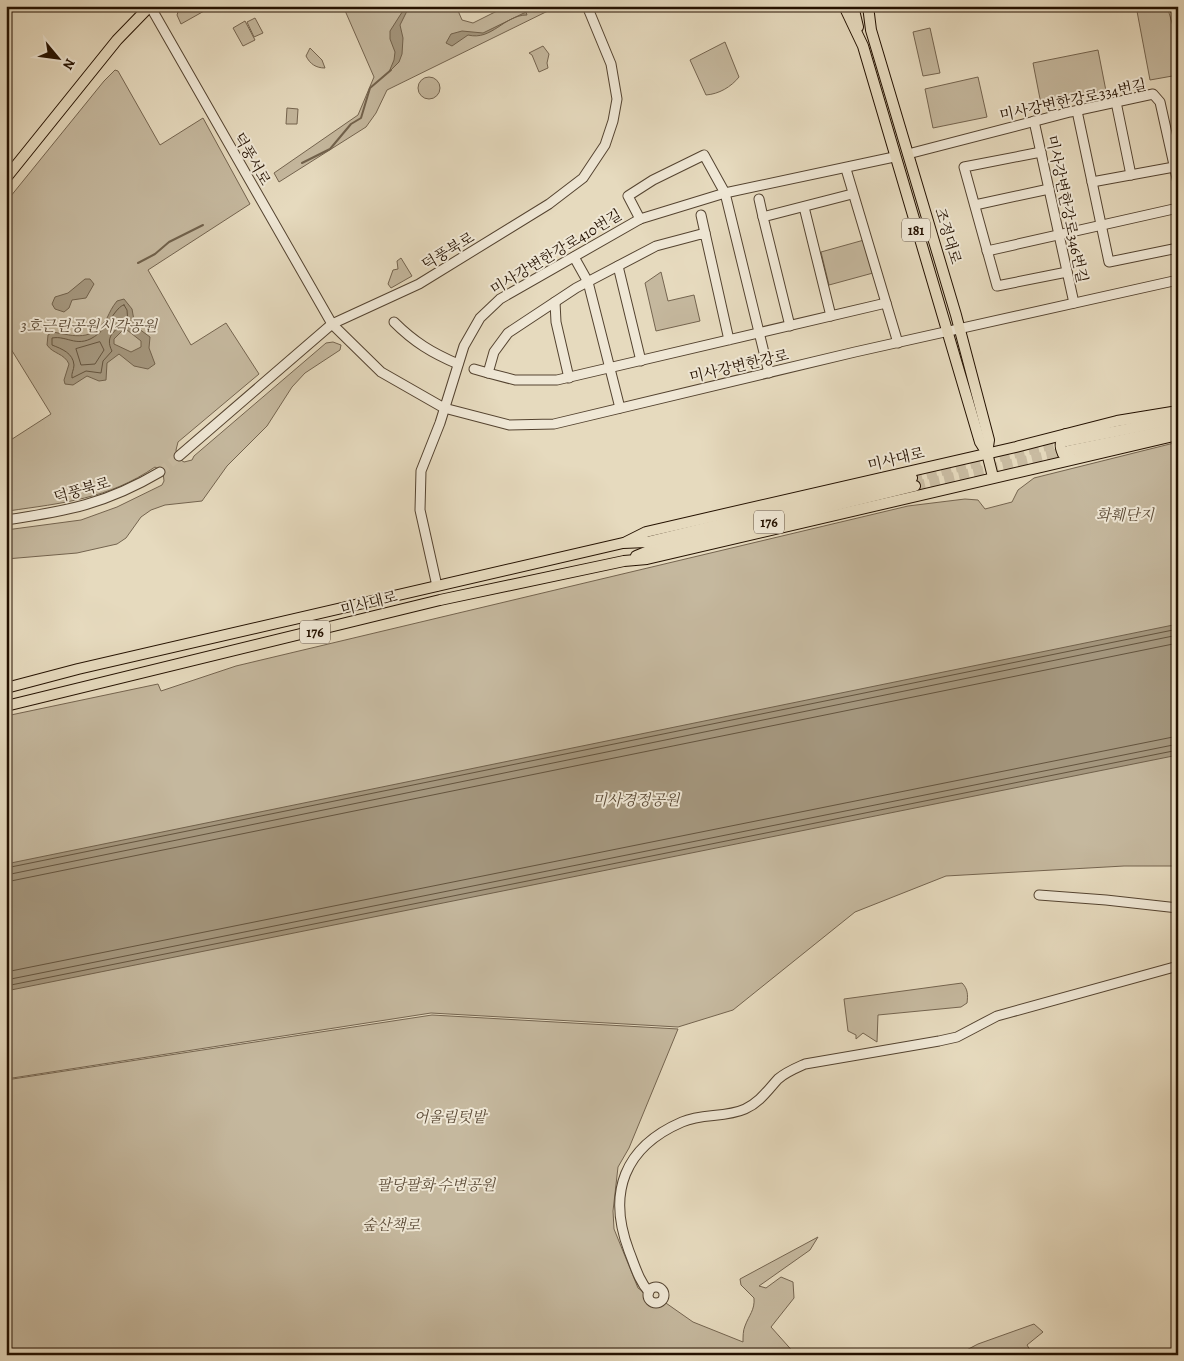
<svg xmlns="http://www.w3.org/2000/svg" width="1184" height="1361" viewBox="0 0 1184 1361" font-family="Alegreya,'Noto Serif KR',serif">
<rect width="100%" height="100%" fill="#e6dabe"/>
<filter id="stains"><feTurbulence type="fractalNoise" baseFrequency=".004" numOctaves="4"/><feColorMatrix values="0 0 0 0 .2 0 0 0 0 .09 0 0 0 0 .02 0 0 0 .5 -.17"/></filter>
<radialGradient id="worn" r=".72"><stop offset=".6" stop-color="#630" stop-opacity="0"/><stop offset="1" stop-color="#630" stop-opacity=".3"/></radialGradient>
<g fill="#c5b89e" stroke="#74644f">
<polygon points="180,6 213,6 181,24 177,15"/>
<polygon points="343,6 456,6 462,20 473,23 507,6 558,6 387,90 376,113 366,127 279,182 274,173 358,115 374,77"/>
<polygon points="1136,6 1167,6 1178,43 1178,75 1150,80"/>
<polygon points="255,18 263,33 254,37 247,22"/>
<polygon points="245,21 255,40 243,46 233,28"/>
<polygon points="930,28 940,73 923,76 913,32"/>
<path d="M725,42l14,35c-8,10 -20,17 -33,18l-16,-35z"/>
<polygon points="543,46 549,54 547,63 548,68 539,72 532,55 529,53"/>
<path d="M310,48l12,12 3,8c-9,0 -15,-4 -19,-12z"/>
<polygon points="1098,50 1106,91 1041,104 1033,63"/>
<path d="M115,70l3,1 42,74 43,-27 47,86 -102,66 43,75 35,-22 33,51 -81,68 -2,8 2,8 6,4 8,-2 2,-4 132,-113 7,-1 8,3 -1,5 -35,23 -13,14 -25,39 -40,40 -25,35 -37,4 -14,5 -10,7 -15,21 -9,6 -40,9 -71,6v-29l75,-10 36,-13 45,-22 2,-4 -1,-9 -8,-5c-47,32 -92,36 -147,44l-2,-3v-65l45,-29 -45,-73v-139l98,-121z"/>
<circle cx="429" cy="88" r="11"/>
<polygon points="978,77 987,117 933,128 925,89"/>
<polygon points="287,108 298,109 297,124 286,124"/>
<polygon points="864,240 873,273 829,285 821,252"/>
<polygon points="401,258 412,276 391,288 388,284 393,270 398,269 397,261"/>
<polygon points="661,272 668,301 694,295 700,321 656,331 645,283"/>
<polygon points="1178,442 1178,866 1124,866 946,876 855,912 733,1010 678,1027 431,1013 6,1079 6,716 158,684 161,691 236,666 908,506 965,499 978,500 985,509 1012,502 1018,490 1034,478"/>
<path d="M962,983c6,6 6,12 5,20l-6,4 -83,8 -1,27 -14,-9 -7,6v-4l-8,-4 -4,-32z"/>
<path d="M432,1015l246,14 -49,119 -11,19 -5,44 1,18 24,59 21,15 4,-2 30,21 50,20c0,-5 0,-12 2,-16 4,-11 10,-16 9,-28l-13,-13 -1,-6 78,-42 -8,13 -51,36 7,2 15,-11 12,5 1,16 -23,29 25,28 -16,-2v2h-774v-275z"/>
<polygon points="1034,1324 1043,1332 1027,1345 1033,1355 957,1355 978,1344"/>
</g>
<g fill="#a4967d" stroke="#71614b" fill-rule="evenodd">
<polygon points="406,6 409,7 400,25 403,38 402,54 399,62 389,72 394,60 395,52 390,39 390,31"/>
<path d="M526,12l1,3c-23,0 -35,26 -59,20l-16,11 -6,-3 5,-9 11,-3 21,2z"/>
<polygon points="85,279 90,279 94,284 86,298 72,300 69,308 64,312 55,309 52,304 55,297 68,293"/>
<path d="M124,299l8,10 3,17 15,11 -1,11 6,16 -7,5 -14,-3 -15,-12 -12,9 -1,17 -7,1 -12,-5 -14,9 -8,-1 -1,-4 5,-16c-5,-11 -16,-10 -22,-19l1,-10 5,-3c22,4 39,10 54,-14 3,-6 5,-11 10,-17zM123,330h4l14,11v6l-10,5 -17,-8v-5z"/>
<polygon points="1178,624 1178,755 6,991 6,864"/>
</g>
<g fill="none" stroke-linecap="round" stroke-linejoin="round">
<g stroke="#64543e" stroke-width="1">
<path d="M124,305l3,5 1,13c-12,5 -24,13 -16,28l-9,10 -2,12 -15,-2 -14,7c-1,-5 2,-8 2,-13 -1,-12 -12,-16 -22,-20v-7c16,-3 26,12 46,-4 9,-6 18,-28 26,-29z"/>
<polygon points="100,342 104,350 95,364 81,365 76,349"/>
<polyline points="6,868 1178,629"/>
<polyline points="6,875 1178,635"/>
<polyline points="6,882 1178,643"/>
<polyline points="6,972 1178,736"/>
<polyline points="6,980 1178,744"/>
<polyline points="6,986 1178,750"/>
</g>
<g stroke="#71614b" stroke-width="2">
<polyline points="302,163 330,149 351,124 361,118 370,88 391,70"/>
<polyline points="138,263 155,254 169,242 203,225"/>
</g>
<polyline stroke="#c9bca2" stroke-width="9" stroke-dasharray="9 4.5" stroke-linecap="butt" points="160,472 179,456"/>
<g stroke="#c9bca2" stroke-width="10" stroke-dasharray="10 5" stroke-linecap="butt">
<polyline points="912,478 1067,441"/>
<polyline points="915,486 1068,451"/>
</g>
<g stroke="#544330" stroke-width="11">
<g id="minor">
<polyline points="150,6 332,324 381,372 444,408 509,425 554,424 855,352 1178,280"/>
<polyline points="1116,102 1131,175"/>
<polyline points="1077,111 1109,262 1178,248"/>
<polyline points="1034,121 1074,303"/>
<polyline points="1041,152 964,167 997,286 1067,272"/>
<polyline points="908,154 1070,112 1153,94 1160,102 1178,183"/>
<polyline points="846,169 898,343"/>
<polyline points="1092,182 1174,167"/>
<polyline points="759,199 763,217"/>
<polyline points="975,205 1049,189"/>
<polyline points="804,207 831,316"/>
<polyline points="701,215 705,233"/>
<polyline points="640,219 628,196 653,180 704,155 725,193 769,373"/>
<polyline points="987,251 1178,208"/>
<polyline points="574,257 588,282 620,408"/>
<polyline points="618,266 641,361"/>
<polyline points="555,302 556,322 569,378"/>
<path d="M394,322c20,20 38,31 64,42"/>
<polyline points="790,326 763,217 852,194"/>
<polyline points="729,340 705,233 656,246 576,288 508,333 494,352 488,373 515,380 557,380 886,303"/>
<polyline points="474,369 488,373"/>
<polyline points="179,456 332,324 419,284 549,204 583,178 605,145 613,121 617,99 611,64 587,6"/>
<path d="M6,520c61,-9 100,-16 154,-48"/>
<polyline points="437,586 420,510 421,471 440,423 464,346 480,318 500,299 640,219 725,193 894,157"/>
<polyline points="1039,895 1106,900 1178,908"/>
<circle cx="656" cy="1295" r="8"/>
<path d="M649,1292c-10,-11 -14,-26 -20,-41 -22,-58 -5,-104 53,-129 20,-9 43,-4 63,-13 15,-7 22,-18 33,-30 8,-7 18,-11 27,-15l134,-23 18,-4 40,-21 181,-50"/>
</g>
</g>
<g stroke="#241100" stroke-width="12">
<g id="major">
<polyline points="844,6 863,46 980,442 987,453"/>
<polyline points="853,6 858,27"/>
<polyline points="868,6 871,30 956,315 989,440 987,453 993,477"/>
<polyline points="6,178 117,40 150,6"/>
<path d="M1066,434c-6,8 -7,11 -3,20l7,4"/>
<polyline points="1067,441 1178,419"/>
<polyline points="1068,451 1175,429"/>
<polyline points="626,542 646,532 1016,447 1117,421 1178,411"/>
<polyline points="636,556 648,551 915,486"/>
<polyline points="6,688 78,669 623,543 647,542 912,478"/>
<polyline points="6,706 440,600 624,561 647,559 1178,435"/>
</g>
</g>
<use href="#minor" stroke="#efe7d5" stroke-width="9"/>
<use href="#major" stroke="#e6dabe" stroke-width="10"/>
</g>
<g text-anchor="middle" stroke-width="4" stroke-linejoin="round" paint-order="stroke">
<g fill="#efe7d5" stroke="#615140" stroke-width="1">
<rect x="902" y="218.5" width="28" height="23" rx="4"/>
<rect x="754" y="510.5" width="30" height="23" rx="4"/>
<rect x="300" y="620.5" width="30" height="23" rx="4"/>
</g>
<g font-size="14" font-weight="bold" fill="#241100">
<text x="916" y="235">181</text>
<text x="769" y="527">176</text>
<text x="315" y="637">176</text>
</g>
<g font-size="15" fill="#241100" stroke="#efe7d5">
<text transform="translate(1073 100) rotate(-12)" y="5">미사강변한강로334번길</text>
<text transform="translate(252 159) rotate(60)" y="5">덕풍서로</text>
<text transform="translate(1067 209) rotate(78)" y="5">미사강변한강로346번길</text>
<text transform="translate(948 236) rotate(73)" y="5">조정대로</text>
<text transform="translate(448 251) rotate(-31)" y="5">덕풍북로</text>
<text transform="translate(556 252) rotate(-31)" y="5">미사강변한강로410번길</text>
<text transform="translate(739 366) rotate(-13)" y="5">미사강변한강로</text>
<text transform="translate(896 459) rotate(-13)" y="5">미사대로</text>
<text transform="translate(82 490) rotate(-16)" y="5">덕풍북로</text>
<text transform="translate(369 603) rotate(-14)" y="5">미사대로</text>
</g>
<g font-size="15" font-style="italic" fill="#5c4b37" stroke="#efe7d5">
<text x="89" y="331">3호근린공원시각공원</text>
<text x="1125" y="520">화훼단지</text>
<text x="636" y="805">미사경정공원</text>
<text x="450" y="1122">어울림텃밭</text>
<text x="436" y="1190">팔당팔화 수변공원</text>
<text x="391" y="1230">숲산책로</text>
</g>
</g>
<rect width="1184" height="1361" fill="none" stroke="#e6dabe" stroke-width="25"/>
<rect x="8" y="8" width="1169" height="1346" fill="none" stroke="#241100" stroke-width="2.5"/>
<rect x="12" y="12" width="1159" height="1336" fill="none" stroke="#241100"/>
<g transform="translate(58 58) rotate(119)" stroke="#efe7d5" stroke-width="4" paint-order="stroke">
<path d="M0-4L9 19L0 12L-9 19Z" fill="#241100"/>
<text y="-8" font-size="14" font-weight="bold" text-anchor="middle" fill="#241100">N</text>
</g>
<rect width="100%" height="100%" filter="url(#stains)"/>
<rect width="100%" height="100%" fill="url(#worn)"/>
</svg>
